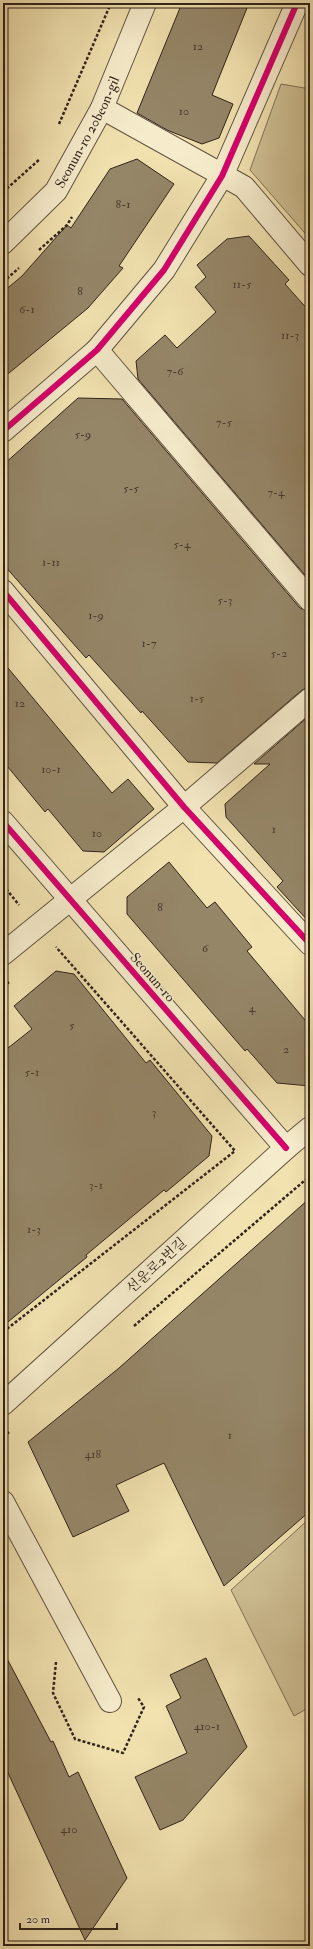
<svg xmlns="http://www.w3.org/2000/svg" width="313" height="1949" viewBox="0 0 313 1949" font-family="'IM FELL Double Pica','Noto Serif KR',serif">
<rect width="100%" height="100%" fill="#f1e2b0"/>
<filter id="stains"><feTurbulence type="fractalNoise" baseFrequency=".005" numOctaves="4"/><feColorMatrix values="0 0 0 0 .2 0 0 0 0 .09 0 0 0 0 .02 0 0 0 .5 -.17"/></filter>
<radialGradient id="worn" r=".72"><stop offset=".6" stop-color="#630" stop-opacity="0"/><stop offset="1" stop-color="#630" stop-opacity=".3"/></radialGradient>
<g fill="#d0c296" stroke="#807258">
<polygon points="281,84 310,89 310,239 250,170"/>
<polygon points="310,1518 310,1707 294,1716 231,1590"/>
</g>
<g fill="#958668" stroke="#31231a">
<polygon points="182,3 249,3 212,95 233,104 219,138 202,144 167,130 137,113"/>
<polygon points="137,159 174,184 119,266 123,268 88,308 3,378 3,292 22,276 67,225 71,228 110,169"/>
<polygon points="249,236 289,280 285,284 310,312 310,581 138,379 136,361 165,335 177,348 216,312 195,287 206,277 197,265 227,239"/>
<polygon points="78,398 122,399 300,608 310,612 310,687 302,690 217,763 188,762 142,711 141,713 89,655 86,658 3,564 3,465"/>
<polygon points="3,662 112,793 128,779 154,809 104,852 83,851 48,809 45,812 3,761"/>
<polygon points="310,715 310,923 277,887 283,881 226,817 225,804 270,764 254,764"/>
<polygon points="169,862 207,908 215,902 252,947 247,951 310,1026 310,1086 277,1083 247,1049 245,1051 127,914 127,897"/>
<polygon points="56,971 74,974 146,1063 150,1060 212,1136 209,1156 166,1192 164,1190 86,1255 87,1257 3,1326 3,1052 32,1029 14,1006"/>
<polygon points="310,1198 310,1511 224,1586 164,1463 116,1485 129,1511 73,1537 28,1442 119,1368"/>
<polygon points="3,1651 51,1742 53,1741 69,1777 78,1772 127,1878 85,1940 3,1762"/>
<polygon points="206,1658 247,1747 183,1820 160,1830 135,1777 187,1753 166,1706 181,1698 170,1675"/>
</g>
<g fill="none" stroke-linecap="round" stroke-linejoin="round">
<g stroke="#615340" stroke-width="24">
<g id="street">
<polyline points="102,108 244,187 310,265"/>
<path id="s1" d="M3,243l53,-52 46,-83 43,-105"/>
<polyline points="97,350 310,600"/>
<polyline points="3,431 97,350 164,270 222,176 297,3"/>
<polyline points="3,591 184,807 310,944"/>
<polyline points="3,822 286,1148"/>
<polyline points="3,954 184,807 310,699"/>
<polyline points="3,1404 286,1148 310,1128"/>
<polyline points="3,1502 110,1701"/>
</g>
</g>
<g stroke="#31231a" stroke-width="2.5" stroke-dasharray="3 2" stroke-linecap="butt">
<polyline points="59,124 111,3"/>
<polyline points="3,192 40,159"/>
<polyline points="39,250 67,225 72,217"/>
<polyline points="3,282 19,268"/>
<polyline points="3,885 19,905"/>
<polyline points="3,987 9,982"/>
<polyline points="134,1326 310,1176"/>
<polyline points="3,1332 235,1151 56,947"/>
<polyline points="3,1437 9,1432"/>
<polyline points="3,1567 7,1573"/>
<polyline points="56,1662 53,1693 75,1739 123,1753 144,1707 138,1698"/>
</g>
<use href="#street" stroke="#f6eccc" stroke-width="22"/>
<g stroke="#f6eccc" stroke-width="8">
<g id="cycleway">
<polyline points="3,431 97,350 164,270 222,176 297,3"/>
<polyline points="3,591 184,807 310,944"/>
<polyline points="3,822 286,1148"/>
</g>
</g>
<use href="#cycleway" stroke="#d6006c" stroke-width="6"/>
</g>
<g text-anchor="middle" stroke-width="3" stroke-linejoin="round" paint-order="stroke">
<g font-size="12" fill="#4a3c2e">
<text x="198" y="50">12</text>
<text x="184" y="115">10</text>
<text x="123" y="208">8-1</text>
<text x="242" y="288">11-5</text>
<text x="80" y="295">8</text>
<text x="27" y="313">6-1</text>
<text x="290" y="339">11-3</text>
<text x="175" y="375">7-6</text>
<text x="224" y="426">7-5</text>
<text x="83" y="438">5-9</text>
<text x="131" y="492">5-5</text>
<text x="276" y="496">7-4</text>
<text x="182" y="548">5-4</text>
<text x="51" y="566">1-11</text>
<text x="225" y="604">5-3</text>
<text x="96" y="619">1-9</text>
<text x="149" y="647">1-7</text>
<text x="279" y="657">5-2</text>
<text x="197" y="702">1-5</text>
<text x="20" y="707">12</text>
<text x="51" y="773">10-1</text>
<text x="274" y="833">1</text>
<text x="97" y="837">10</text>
<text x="160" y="911">8</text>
<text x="205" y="952">6</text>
<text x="252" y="1012">4</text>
<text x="72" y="1029">5</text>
<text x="286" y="1053">2</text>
<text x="32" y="1076">5-1</text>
<text x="154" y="1116">3</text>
<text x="96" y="1189">3-1</text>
<text x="34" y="1233">1-3</text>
<text x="230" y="1439">1</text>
<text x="93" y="1458">418</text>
<text x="207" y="1730">410-1</text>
<text x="69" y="1833">410</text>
</g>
<g font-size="14" fill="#31231a" stroke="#f6eccc">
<text dy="5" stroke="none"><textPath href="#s1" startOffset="141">Seonun-ro 20beon-gil</textPath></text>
<text transform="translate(153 977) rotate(49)" y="5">Seonun-ro</text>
<text transform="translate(156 1265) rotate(-42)" y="5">선운로2번길</text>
</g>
</g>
<rect width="313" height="1949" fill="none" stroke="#f1e2b0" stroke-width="16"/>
<rect x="4" y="4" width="305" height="1941" fill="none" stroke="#31231a" stroke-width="2"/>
<rect x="8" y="8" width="297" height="1933" fill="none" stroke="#31231a"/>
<path d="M20 1923v6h97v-6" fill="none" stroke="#31231a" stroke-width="2"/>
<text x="26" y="1923" font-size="12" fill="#31231a" stroke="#f6eccc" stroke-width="3" paint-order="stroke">20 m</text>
<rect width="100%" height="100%" filter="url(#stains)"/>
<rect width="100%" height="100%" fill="url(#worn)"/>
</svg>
